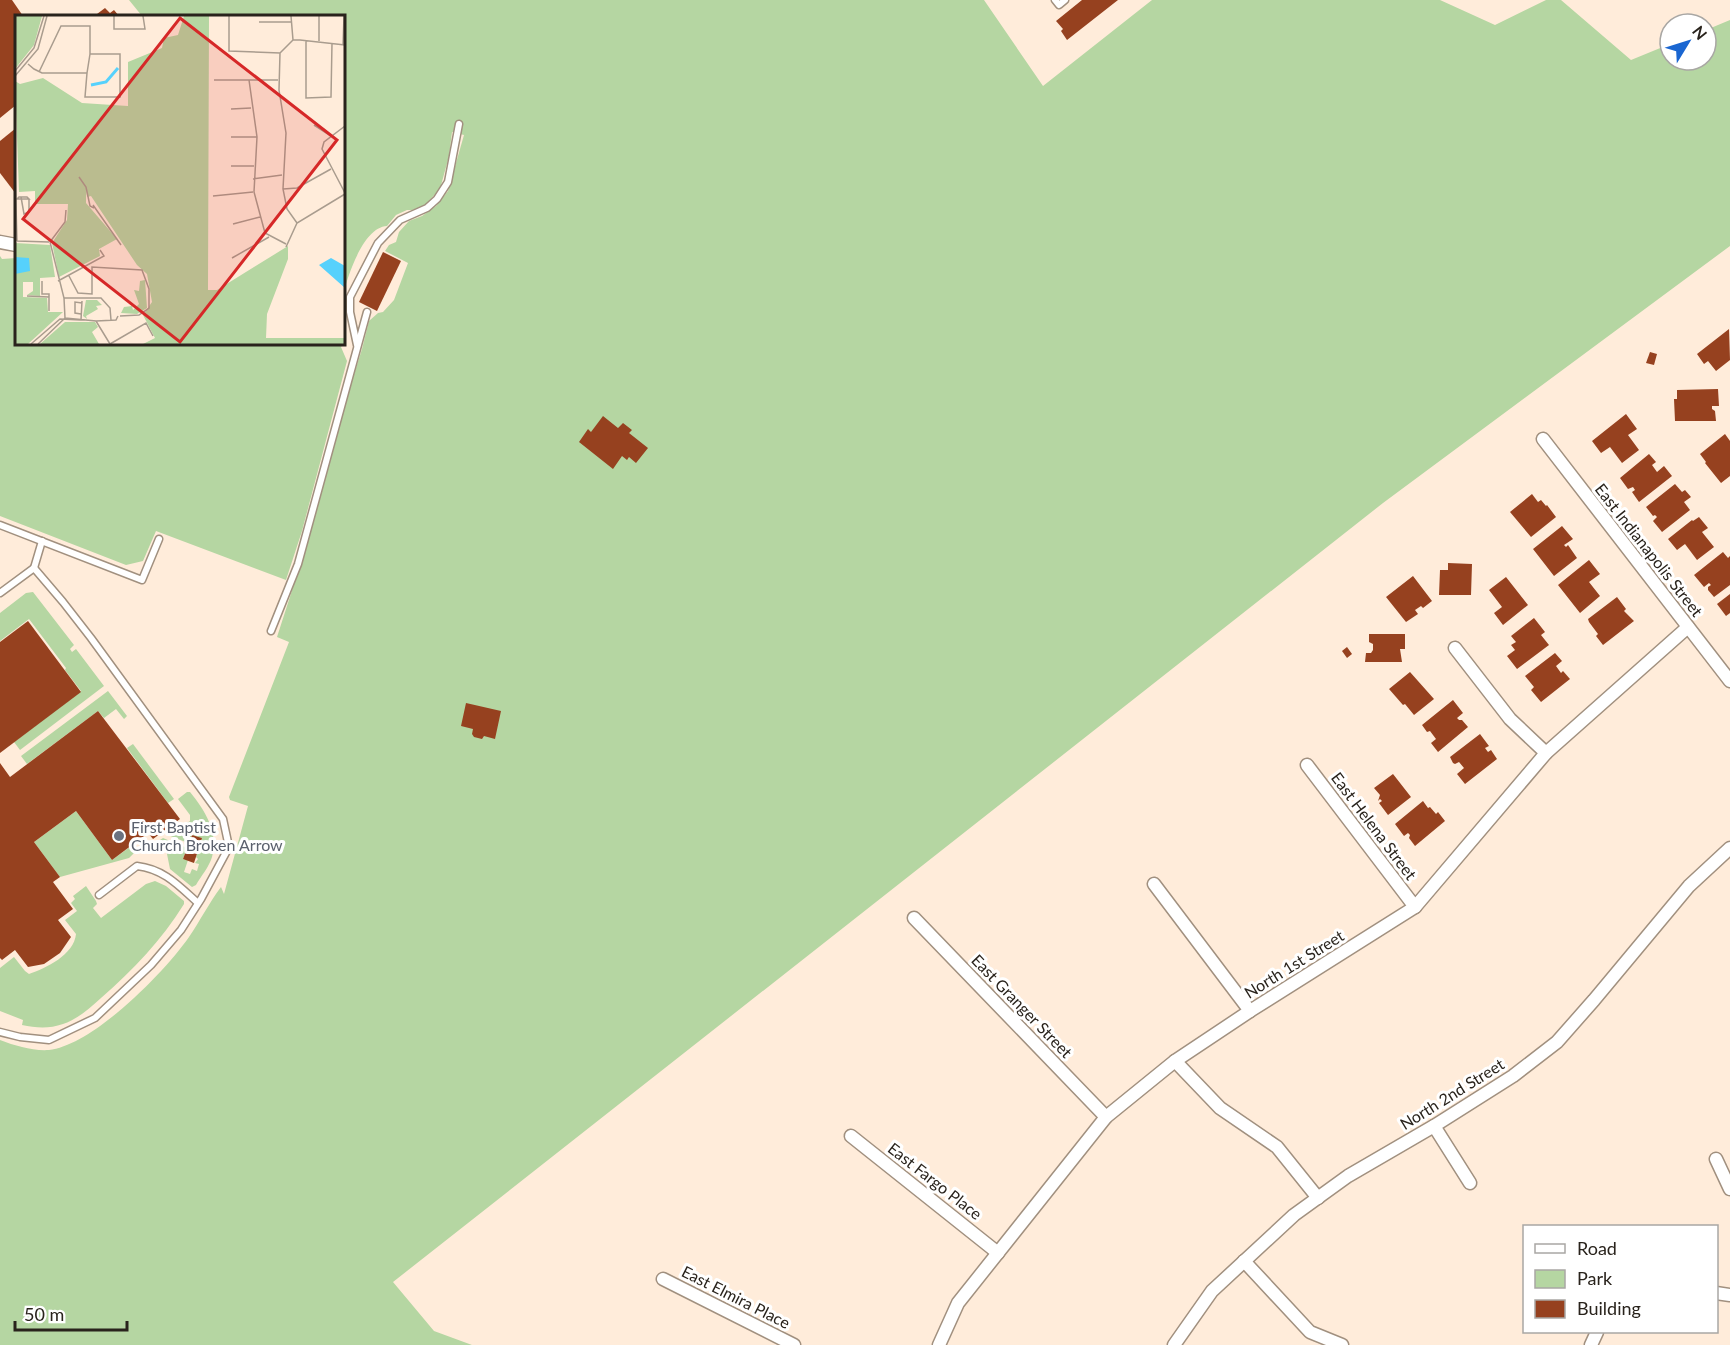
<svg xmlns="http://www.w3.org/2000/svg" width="1730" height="1345" viewBox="0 0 1730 1345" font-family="Lato,sans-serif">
<rect width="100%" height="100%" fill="#ffecda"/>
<g fill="#b5d6a2">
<path d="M129,0h855l59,86 109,-86h288l55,25 51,-25h15l70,60 39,-16v16h36v-30l24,-10v226l-347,257 -990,779 41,49 38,14h-472v-305c16,6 32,11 49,10 44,-5 115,-77 140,-113 11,-16 20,-34 32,-50l3,7 24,-88 -18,-6 -1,-3 60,-155 -12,-5 29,-90 35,-131 21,-67 7,-28 9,-8 5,-1 11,-12 14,-37 -23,-12 4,-6 7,-3 3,-10 10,-11 13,-5 14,-10 12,-15 16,-56 -12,-3 -3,24 -9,33 -16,17 -12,4h-5l-11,5 -9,11c-23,1 -38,47 -43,65v-275h-202z"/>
<polygon points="0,256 2,259 16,258 16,344 343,344 341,347 347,361 302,531 286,580 156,531 143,561 126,565 0,516"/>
<polygon points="33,592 74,645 70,649 72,652 76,649 104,686 20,750 14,742 81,691 65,670 66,668 29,619 0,641 0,613 26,593"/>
<polygon points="108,691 127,716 124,719 116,709 104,718 98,711 27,764 21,756"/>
<polygon points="133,744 174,799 168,803 127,748"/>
<path d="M187,792h3c15,18 29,41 22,65 -3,10 -11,19 -16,28l-4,2 -22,-18 -4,-20 -6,-9 3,-2 24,10 -4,11 5,1 -4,12 6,2 2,-5 5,2 2,-7 -4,-1 3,-4 -2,-2 6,-19 -10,-3 -4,8 -20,-8 22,-14v-6l-12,-16z"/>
<polygon points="76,811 112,860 134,844 138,849 129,858 60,877 34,842"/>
<path d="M155,881l11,5 18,15v3c-23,37 -50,65 -83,94 -11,10 -23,21 -38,26 -14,5 -27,4 -41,1l1,-5 -23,-9v-43l14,-11 11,14 4,3c17,-6 45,-19 47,-40l-11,-14 12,-9 -6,-8 4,-4 -2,-3 13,-10 10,15 1,3 -4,4 8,10 45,-34z"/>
</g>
<g fill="#96411f">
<polygon points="0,0 12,0 23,16 16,16 16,105 0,118"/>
<polygon points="1082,0 1118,0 1067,40 1061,31 1063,29 1056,21"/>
<polygon points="105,8 110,13 114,10 119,16 99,16 97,14"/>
<polygon points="16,128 16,194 0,173 0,141"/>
<polygon points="383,252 401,261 377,311 359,302"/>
<polygon points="1729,329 1730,360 1716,371 1708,361 1704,364 1697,354"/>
<polygon points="1650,352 1657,354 1654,365 1646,363"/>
<polygon points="1718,389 1719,406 1712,406 1712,409 1715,411 1716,421 1675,421 1674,399 1677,399 1677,390"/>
<polygon points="1626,414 1637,429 1628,435 1639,450 1622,463 1610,447 1601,453 1592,441"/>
<polygon points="603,416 618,428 623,423 632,430 629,433 648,448 636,463 629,457 627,460 622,456 613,469 579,442 588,429 591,432"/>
<polygon points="1725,434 1730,441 1730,476 1721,483 1705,463 1706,462 1700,454"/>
<polygon points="1649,454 1656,462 1652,465 1657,472 1664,466 1672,476 1639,502 1632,492 1635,490 1633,487 1628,489 1620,478"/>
<polygon points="1675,484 1682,492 1685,490 1691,497 1684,502 1690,510 1662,532 1653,521 1657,517 1655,515 1653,516 1646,507"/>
<polygon points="1532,494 1538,502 1541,500 1546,506 1547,505 1556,517 1531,537 1510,512"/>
<polygon points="1699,517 1708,528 1702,532 1714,547 1697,560 1685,544 1677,550 1668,539 1692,520 1693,521"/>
<polygon points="1562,526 1573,539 1564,545 1566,547 1568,545 1577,558 1554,576 1533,549"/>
<polygon points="1723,552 1728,558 1730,556 1730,585 1714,597 1708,590 1708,587 1711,585 1709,583 1704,587 1694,575"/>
<polygon points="1589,560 1600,574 1589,582 1600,596 1580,613 1558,585"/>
<polygon points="1448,563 1472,564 1471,595 1439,595 1440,570 1448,570"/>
<polygon points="1413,576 1432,601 1423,608 1421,606 1415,610 1418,614 1406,622 1386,597"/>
<polygon points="1506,577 1528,605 1503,625 1494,613 1502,607 1489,590"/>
<polygon points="1730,594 1730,613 1726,616 1717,604"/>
<polygon points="1617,597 1626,609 1624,611 1634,621 1603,645 1596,636 1598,634 1589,622 1588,619"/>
<polygon points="1534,618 1545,632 1541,635 1549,645 1517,669 1507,656 1515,650 1511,645 1516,642 1511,636"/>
<polygon points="28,621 81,692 0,753 0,642"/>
<polygon points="1369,634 1405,634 1405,649 1400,649 1402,662 1365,662 1366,653 1371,653 1373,650 1373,644 1369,642"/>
<polygon points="1347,647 1352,654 1347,658 1342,651"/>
<polygon points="1555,653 1562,661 1556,666 1561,673 1563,671 1570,679 1541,702 1531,690 1534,687 1525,676"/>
<polygon points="1410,672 1434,699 1414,715 1405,704 1403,705 1389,689"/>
<polygon points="1453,700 1463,713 1457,718 1459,720 1462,720 1468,727 1438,752 1431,743 1436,739 1430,731 1427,732 1422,725"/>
<polygon points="466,703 501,711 495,739 484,736 482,739 474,737 472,734 473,729 461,726"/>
<polygon points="98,711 180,819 153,839 148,833 112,860 76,811 34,842 60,877 53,882 73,909 58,920 71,937 60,953 44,964 28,967 15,950 2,960 0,958 0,763 10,777"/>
<polygon points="1480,734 1489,746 1485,748 1488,752 1491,750 1497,759 1465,784 1457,774 1464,768 1459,762 1455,764 1453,763 1450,757"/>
<polygon points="1393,774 1411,797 1388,815 1379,803 1382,801 1380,799 1378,801 1380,795 1374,788"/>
<polygon points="1423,801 1428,808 1430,807 1436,814 1438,812 1445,821 1415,846 1409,838 1410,835 1408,833 1404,836 1395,824"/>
<polygon points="192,835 202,838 194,863 183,859"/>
</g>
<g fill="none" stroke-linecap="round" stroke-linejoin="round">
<g stroke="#a1907f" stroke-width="9">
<g id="lane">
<polyline points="1055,0 1059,5 1065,0"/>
<polyline points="357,345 350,312 350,297 378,243 400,220 427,208 437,199 448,182 459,124"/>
<polyline points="0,525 142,580 159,539"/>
<polyline points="34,568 42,541"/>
<polyline points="0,593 34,568 63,602 91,638 223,819 229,847 201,899 181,930 151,965 95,1018 49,1040 20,1037 0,1032"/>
<polyline points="271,631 298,564 367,312"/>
<path d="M99,895l38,-29c27,3 42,20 61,37"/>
</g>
</g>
<g stroke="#a1907f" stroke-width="15">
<g id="street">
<polyline points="0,242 16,245"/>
<polyline points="1543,439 1730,681"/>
<polyline points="1455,648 1510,719 1546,753"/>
<polyline points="1307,765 1415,907"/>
<polyline points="1154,884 1250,1011"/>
<polyline points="914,918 1106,1117"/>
<polyline points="1175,1061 1220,1108 1277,1147 1318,1198"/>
<polyline points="1434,1126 1470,1183"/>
<polyline points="851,1136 998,1253"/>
<polyline points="1716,1159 1730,1189"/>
<polyline points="1244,1261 1310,1332 1342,1345"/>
<polyline points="663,1279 794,1345"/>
<polyline points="1716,1293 1730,1295"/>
<polyline points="939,1345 958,1303 1106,1117 1175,1061 1250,1011 1415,907 1546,753 1688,627"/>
<polyline points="1174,1345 1212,1291 1294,1215 1348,1176 1434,1126 1513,1076 1557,1042 1594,1000 1689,886 1730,848"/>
<polyline points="1591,1345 1597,1332"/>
</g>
</g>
<use href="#lane" stroke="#fff" stroke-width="6"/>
<use href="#street" stroke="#fff" stroke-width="12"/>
</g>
<circle fill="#6b7280" stroke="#fff" stroke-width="2" cx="119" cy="836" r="6"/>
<g text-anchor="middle" stroke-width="6" stroke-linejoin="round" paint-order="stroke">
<g font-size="16" fill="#29231c" stroke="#fff">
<text transform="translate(1649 550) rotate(52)" y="6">East Indianapolis Street</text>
<text transform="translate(1374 826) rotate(53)" y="6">East Helena Street</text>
<text transform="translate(1294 964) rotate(-32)" y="6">North 1st Street</text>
<text transform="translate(1022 1006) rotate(46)" y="6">East Granger Street</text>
<text transform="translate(1452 1094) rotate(-32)" y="6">North 2nd Street</text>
<text transform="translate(935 1181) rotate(38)" y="6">East Fargo Place</text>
<text transform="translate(736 1297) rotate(27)" y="6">East Elmira Place</text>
</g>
<g font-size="16" fill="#5b616d" stroke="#fff" text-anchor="start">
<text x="131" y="833">First Baptist<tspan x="131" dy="18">Church Broken Arrow</tspan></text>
</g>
</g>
<g transform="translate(15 15)">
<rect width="330" height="330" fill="#ffecda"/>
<path d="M0,1h27l-8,29 -19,24zM169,1h25l-1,274h9l71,-44v13l-21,55 -1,24h79v6h-202l12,-6 -12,-23 9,-13 -5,-28 -10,-9 -46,-69 -4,1 -1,-8v14l31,36 -18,10 1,7 -41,21 -7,-34 15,-23 1,-16h-33v-13l-16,1 -4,-111 5,3 23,-6 39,25 46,3v-44l34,-14 2,-10 14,-3zM0,228l35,2 5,32 -15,1v18l-13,-1 6,-4v-9h-10v15l24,1 1,14h15l-35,32h-13zM130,265l2,28 -10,6 -16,-1 3,-6 8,-1 1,4 6,-6 -5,-14 5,1 1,-10zM71,285h11l5,5 -6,1 2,3 -12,7 1,3 -4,-3zM50,307h30l3,5 -6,5 7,12h-59z" fill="#b5d6a2"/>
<path d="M0,242l14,1 1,13 -15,3zM316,243l14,8v22l-26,-23z" fill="#56d1fc"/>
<path fill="none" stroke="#56d1fc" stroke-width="3" d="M76,70l15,-3 12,-14"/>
<path fill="none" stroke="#a99c8e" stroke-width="1.5" d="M99,1v13h31l-2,-13M214,1v35l51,2 13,-13h7l45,5M276,1l2,24M304,1v25M244,7h33M291,25v58l25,-1 1,-54M328,30l1,-29M265,38l-1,37 7,43 -3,56 4,20 10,14M13,49l6,5 8,4h45l-2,24h35v-43h-30v-28h-29l-22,46M0,56l19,-23 10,-32M72,58l3,-19M0,61l23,-27 9,-33M199,65h64M234,65l8,57 -3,55 11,41 21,11M216,94l20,-1M299,110l17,11M330,111l-21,16 -2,7 23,44M216,122h26M216,151h23M0,155l2,71M64,162l7,10 4,19 4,2M238,164l29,-4M268,174l14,-1 34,-19M198,181l40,-4M4,182h8l2,2h-12zM6,182l3,17 5,-2v-13M78,190l28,40M218,209l27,-7M2,226l32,1M35,227l15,-20 1,-12M271,232l11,-24 48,-29M217,243l37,-21M54,261l9,17 14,1v-27l50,3 7,19v19l-10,7 -19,1M27,266v13h7v17M43,266l46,-25 -4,-6M12,281l22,1M49,283h37l9,10 1,12M66,299l-6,-1v-11l7,1M50,303l31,3 14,23M66,305l1,-19M81,306l20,-1 2,-4M16,329l29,-25 21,1M23,329l27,-26 -1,-20 -14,-56M95,329l36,-21 7,13"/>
<path fill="#d62828" fill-opacity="0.15" stroke="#d62828" stroke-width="3" d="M165,3l157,122 -157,202 -157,-123z"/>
<rect width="330" height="330" fill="none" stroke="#29231c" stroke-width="3"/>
</g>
<rect x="1523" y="1225" width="195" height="108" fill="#ffffff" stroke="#a9a7a4" stroke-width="1.5"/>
<rect x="1535" y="1244" width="30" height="9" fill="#ffffff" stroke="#a9a7a4" stroke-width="1.5"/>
<text x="1577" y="1255" font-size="18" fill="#29231c">Road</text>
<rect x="1535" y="1270" width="30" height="18" fill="#b5d6a2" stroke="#a9a7a4" stroke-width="1.5"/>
<text x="1577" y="1285" font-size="18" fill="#29231c">Park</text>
<rect x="1535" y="1300" width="30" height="18" fill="#96411f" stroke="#a9a7a4" stroke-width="1.5"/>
<text x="1577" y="1315" font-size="18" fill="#29231c">Building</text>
<g transform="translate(1688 42) rotate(52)"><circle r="28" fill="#ffffff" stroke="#a9a7a4" stroke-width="1.5"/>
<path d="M0-4.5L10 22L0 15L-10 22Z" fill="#1a66d1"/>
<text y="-9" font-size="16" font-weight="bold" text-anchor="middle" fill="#29231c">N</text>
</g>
<path d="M15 1321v9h112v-9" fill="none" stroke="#29231c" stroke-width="3"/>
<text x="24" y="1321" font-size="18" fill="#29231c" stroke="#ffffff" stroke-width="4.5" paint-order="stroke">50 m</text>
</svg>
